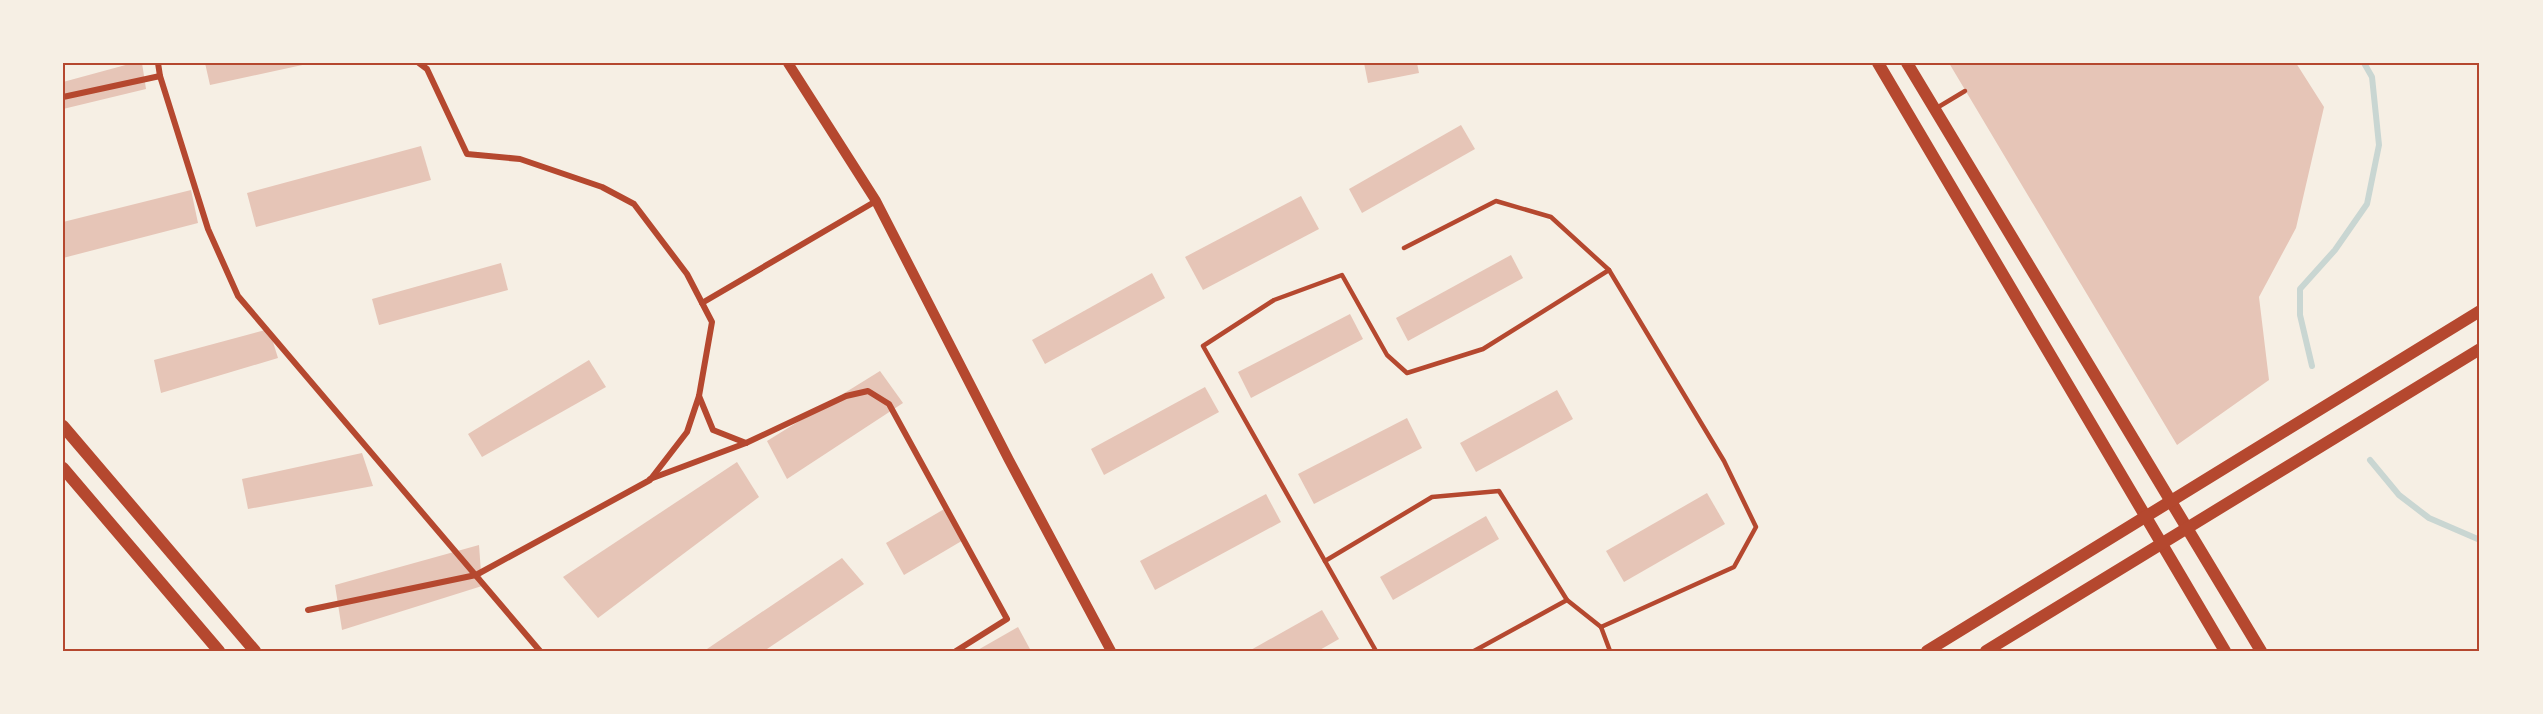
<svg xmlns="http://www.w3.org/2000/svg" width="2543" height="714" viewBox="0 0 2543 714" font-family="'Source Sans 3',sans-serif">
<rect width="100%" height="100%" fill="#f6efe4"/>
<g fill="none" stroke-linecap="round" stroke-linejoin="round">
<g stroke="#c9d6d2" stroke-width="6">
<polyline points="2312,366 2300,315 2300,289 2335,250 2367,204 2379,145 2372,77 2364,63"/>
<polyline points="2370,460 2399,495 2429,518 2480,540"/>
</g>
</g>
<g fill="#e6c5b7">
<polygon points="133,63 142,63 146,89 63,109 63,82"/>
<polygon points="205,63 307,63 307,64 210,85"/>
<polygon points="1364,63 1417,63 1419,73 1368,83"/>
<polygon points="1949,63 2296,63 2324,107 2296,228 2259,297 2269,380 2177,445"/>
<polygon points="1461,125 1475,149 1362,213 1349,189"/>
<polygon points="421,146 431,180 256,227 247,193"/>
<polygon points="191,190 198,223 63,258 63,222"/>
<polygon points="1301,196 1319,229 1203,290 1185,257"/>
<polygon points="1511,255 1523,278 1408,341 1396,318"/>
<polygon points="501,263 508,290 379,325 372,299"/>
<polygon points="1152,273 1165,298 1045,364 1032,340"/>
<polygon points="1350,314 1363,339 1251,398 1238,372"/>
<polygon points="269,329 278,358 161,393 154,360"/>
<polygon points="589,360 606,387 482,457 468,434"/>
<polygon points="880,371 903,403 787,479 767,441"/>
<polygon points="1205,387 1219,412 1104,475 1091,449"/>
<polygon points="1557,390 1573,419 1476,472 1460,443"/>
<polygon points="1407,418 1422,448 1314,504 1298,474"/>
<polygon points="362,453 373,486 248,509 242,479"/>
<polygon points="737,462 759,497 598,618 563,577"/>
<polygon points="1707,493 1725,524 1624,582 1606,551"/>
<polygon points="1266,494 1281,522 1155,590 1140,561"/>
<polygon points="946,508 965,539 904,575 886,543"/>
<polygon points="1486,516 1499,539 1393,600 1380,577"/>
<polygon points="479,545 482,586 342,630 335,585"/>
<polygon points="842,558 864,584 764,651 704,651"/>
<polygon points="1322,610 1339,639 1318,651 1249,651"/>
<polygon points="1018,627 1031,651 976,651"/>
</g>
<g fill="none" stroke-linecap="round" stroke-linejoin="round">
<g stroke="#b5482f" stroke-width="4.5">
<polyline points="1935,109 1965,91"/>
<polyline points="1404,248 1496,201 1551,217 1609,270 1724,461 1756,527 1734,567 1601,627"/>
<polyline points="1325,561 1432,497 1499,491 1567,600"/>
<polyline points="1376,651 1203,346 1274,300 1342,275 1387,355 1407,373 1483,349 1609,270"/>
<polyline points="1474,651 1567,600 1601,627 1610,651"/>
</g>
<g stroke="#b5482f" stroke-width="6">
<polyline points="158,63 160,76"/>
<polyline points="63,97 160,76 208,229 238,296 540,651"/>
<polyline points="702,303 876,201"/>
<polyline points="699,396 713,430 746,443"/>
<polyline points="650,479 746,443 846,396 868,391 889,404 1007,619 956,651"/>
<polyline points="308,610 476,575 650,480 687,432 699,396 712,322 687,274 634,204 602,187 520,159 467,154 427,69 419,63"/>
</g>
<polyline stroke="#b5482f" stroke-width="10" points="788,63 876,201 1009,460 1111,651"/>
<g stroke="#b5482f" stroke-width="12">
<polyline points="1878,63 2225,651"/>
<polyline points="1907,63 2261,651"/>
<polyline points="63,426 255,651"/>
<polyline points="63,468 219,651"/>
<polyline points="1927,651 2480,311"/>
<polyline points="1986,651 2480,349"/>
</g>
</g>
<rect width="2543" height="714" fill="none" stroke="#f6efe4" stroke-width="129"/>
<rect x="64" y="64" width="2414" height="586" fill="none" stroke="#b5482f" stroke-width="2"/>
</svg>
